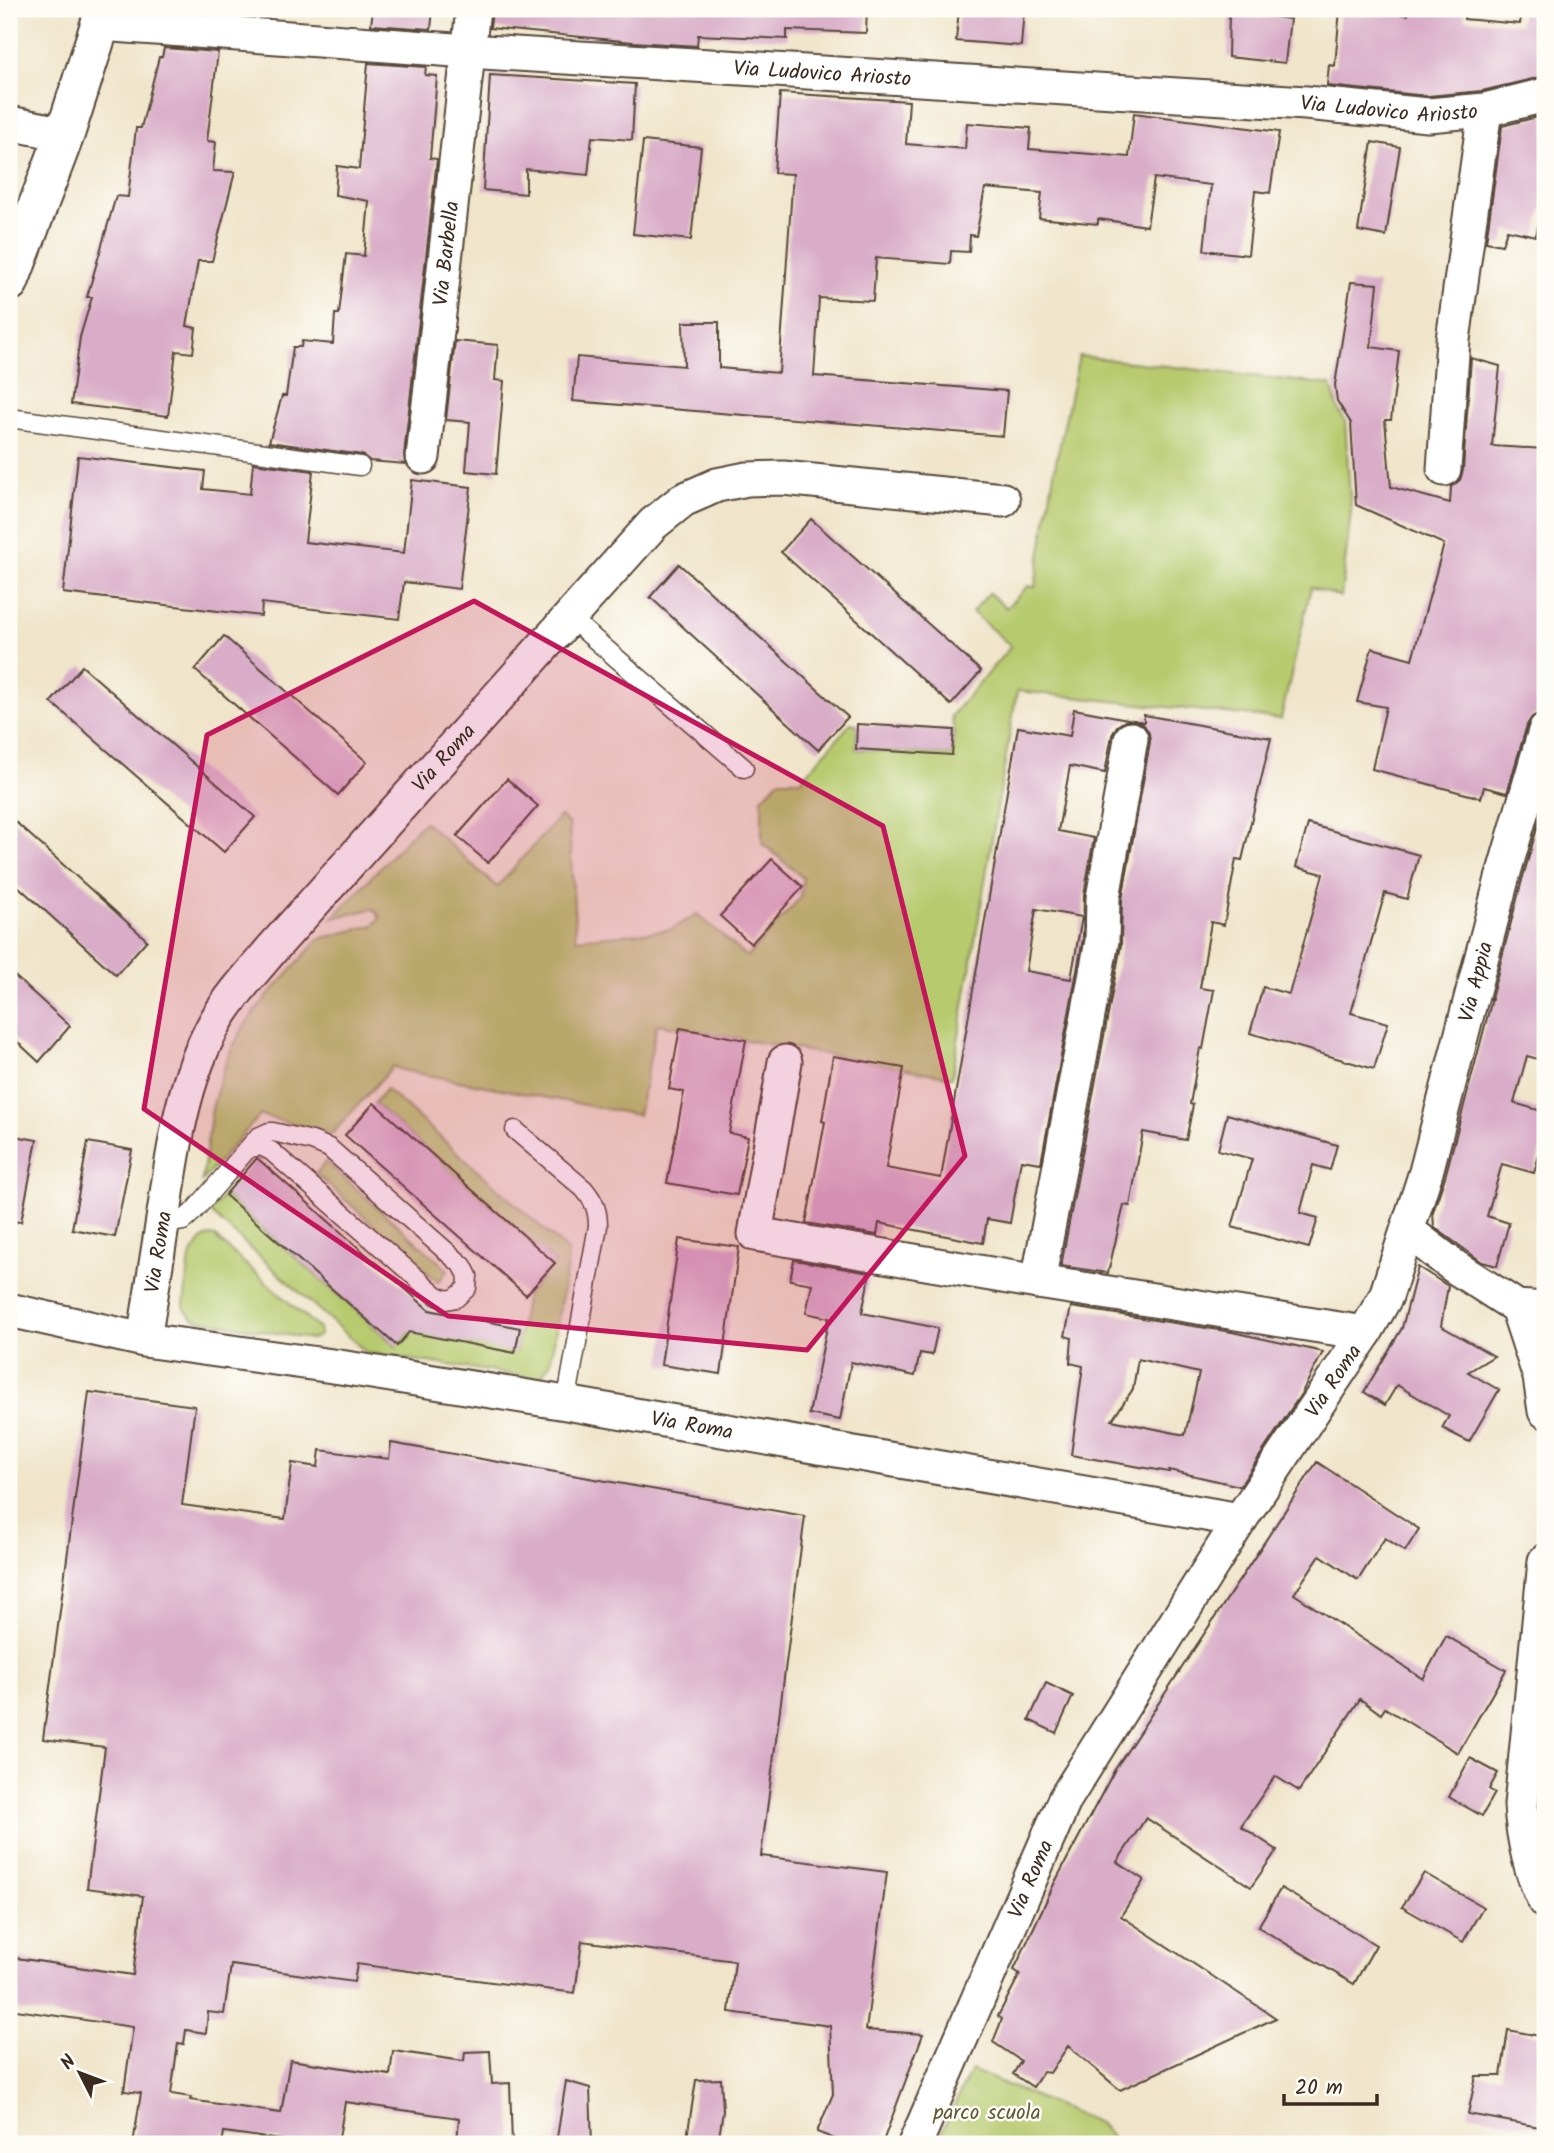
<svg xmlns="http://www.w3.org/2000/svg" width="1554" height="2153" viewBox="0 0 1554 2153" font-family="Kalam,sans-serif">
<rect width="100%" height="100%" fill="#fdfcf7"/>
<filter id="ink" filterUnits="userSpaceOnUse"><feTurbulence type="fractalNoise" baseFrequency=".0143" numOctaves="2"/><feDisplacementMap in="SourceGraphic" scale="14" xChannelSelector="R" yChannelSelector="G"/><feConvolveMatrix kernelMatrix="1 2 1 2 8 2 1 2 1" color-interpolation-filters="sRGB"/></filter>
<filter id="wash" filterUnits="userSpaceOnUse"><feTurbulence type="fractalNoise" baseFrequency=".00686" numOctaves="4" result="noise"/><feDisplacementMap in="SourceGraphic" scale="28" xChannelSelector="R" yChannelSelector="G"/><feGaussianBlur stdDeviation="1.57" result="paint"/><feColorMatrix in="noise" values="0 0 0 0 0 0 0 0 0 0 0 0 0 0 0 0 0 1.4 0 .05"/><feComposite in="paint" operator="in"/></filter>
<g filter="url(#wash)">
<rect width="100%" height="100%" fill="#f0e5ca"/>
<g fill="#b7ca6e" stroke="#797a46" stroke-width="2">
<polygon points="1079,356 1331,385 1337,407 1345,421 1351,512 1341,597 1311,587 1281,719 1017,691 952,1077 657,1024 638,1115 401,1070 393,1066 332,1134 260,1115 202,1181 212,1108 219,1083 229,1054 245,1025 265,999 319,939 374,925 380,918 376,911 372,909 333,918 417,828 425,822 497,887 560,816 569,824 576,939 660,931 672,929 697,914 747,957 800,898 803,878 762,843 762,798 779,780 801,780 851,723 857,724 856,749 952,755 954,730 951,716 1011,646 972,612 989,593 1006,608 1028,586 1035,587 1055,467"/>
<polygon points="386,1089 567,1250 568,1260 550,1364 541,1376 536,1378 367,1353 210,1212 225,1195 396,1346 429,1310 433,1336 515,1352 526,1295 555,1263 374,1103"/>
<polygon points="326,1162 448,1270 438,1282 316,1174"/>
<polygon points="209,1236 215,1237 319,1329 320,1334 317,1337 311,1339 194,1319 185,1310 184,1304 190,1257 202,1239"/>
<polygon points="971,2070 1099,2123 1117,2144 936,2144"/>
</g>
<g id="blocks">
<g fill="#d9adc8" fill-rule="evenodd">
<polygon points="373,9 433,9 431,29 371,25"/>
<polygon points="492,9 867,9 866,33 787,30 787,39 698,35 697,46 633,42 490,28"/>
<polygon points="959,9 1024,9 1021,46 956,41"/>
<polygon points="1340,9 1408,15 1408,9 1465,9 1464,19 1520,24 1522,9 1545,9 1545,76 1482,91 1428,96 1327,86 1329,65 1335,66"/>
<polygon points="1229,12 1290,19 1285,63 1228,57"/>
<polygon points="164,48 218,52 207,141 216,142 213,171 235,172 212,261 198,261 187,326 196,328 193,353 176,351 168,416 71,404 80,337 92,297 87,297 116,196 128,197 136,128 141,128 159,57 162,57"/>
<polygon points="368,63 426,67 425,75 437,76 430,158 437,159 404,455 405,464 370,461 362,455 269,442 282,396 286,396 293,347 301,347 302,341 333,344 335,314 339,314 346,254 364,256 369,201 335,195 337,166 359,169"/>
<polygon points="490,75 635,84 632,140 592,137 588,175 526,169 526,194 483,190"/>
<polygon points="780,93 909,101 906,144 965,149 967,123 1031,128 1029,149 1129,157 1134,113 1279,132 1270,193 1255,191 1248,255 1204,250 1211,185 1154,178 1147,226 1098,219 1098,224 1039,218 1042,193 985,188 976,236 970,235 969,252 951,251 950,264 876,258 873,301 819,298 814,376 1007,391 1003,436 573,401 577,357 684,366 683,322 719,322 719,368 779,373 793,174 774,173"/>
<polygon points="1545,115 1545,209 1542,208 1536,236 1507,230 1502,245 1486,242 1502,126"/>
<polygon points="643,141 701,147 691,240 633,234"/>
<polygon points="1372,142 1400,147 1386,236 1358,231"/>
<polygon points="1351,282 1378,284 1371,347 1399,351 1391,420 1385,420 1391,487 1450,503 1451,487 1460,480 1463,470 1471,358 1500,366 1492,446 1545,449 1545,712 1540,713 1532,717 1527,725 1507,793 1484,787 1481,798 1372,769 1386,707 1357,702 1372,648 1412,659 1444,544 1356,505 1351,423 1337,401 1335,385"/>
<polygon points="455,341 498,345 495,380 504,381 496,474 466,471 470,422 446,420"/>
<polygon points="78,456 205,471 203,489 250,494 253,463 313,471 305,542 404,553 412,480 471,487 459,589 404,582 399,619 262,603 261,616 63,593"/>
<polygon points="811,519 981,671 951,705 781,552"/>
<polygon points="679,564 848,717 818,750 650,597"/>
<polygon points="224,636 367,762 338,795 195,670"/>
<polygon points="82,666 255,817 224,852 51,702"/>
<path d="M1074,709l70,13v-7l127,23 -29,122 -6,-1 -12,66 -13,-3 -11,66 14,2 -11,59 -3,-1 -10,56 3,1 -7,35 -43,-8 -13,74 -6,-1 -16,68 -47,-7 60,-321 1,-45 28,-158 -1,-9 -5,-8 -9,-5 -10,1 -8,5 -5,9 -7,38 -35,-7 -12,65 36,7 -10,57 -1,44 -42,224 -20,-3 -11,63 -23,-4 -4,24 -104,-20 -2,12 -71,-12 19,-101 -3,-1 11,-65 71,12 -18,100 55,10 77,-451 52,9zM1036,909l46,8 -11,62 -45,-8z"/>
<polygon points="857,724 954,730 952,755 856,749"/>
<polygon points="507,779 538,806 488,863 457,836"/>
<polygon points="1542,811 1545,812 1545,1061 1527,1056 1514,1103 1545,1112 1545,1134 1534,1173 1502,1164 1487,1216 1509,1223 1497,1266 1482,1262 1434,1227 1433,1212 1445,1177 1492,999 1491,999 1521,884"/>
<polygon points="9,816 147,940 116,975 9,878"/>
<polygon points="1308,824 1419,855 1407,899 1385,893 1351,1013 1388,1023 1374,1069 1250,1033 1263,987 1289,994 1323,874 1296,867"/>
<polygon points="772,859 803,887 751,944 720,916"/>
<polygon points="9,971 70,1026 39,1062 9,1034"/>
<polygon points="680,1028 746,1040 729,1133 748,1137 737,1195 667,1183 684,1092 669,1089"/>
<polygon points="374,1103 555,1263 526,1295 345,1135"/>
<polygon points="1227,1114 1337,1145 1330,1170 1313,1165 1300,1213 1318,1218 1309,1248 1232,1227 1252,1159 1218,1150"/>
<polygon points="9,1135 37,1140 21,1222 9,1221"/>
<polygon points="88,1142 132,1150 115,1237 72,1229"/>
<polygon points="257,1158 429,1310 520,1328 515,1353 409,1332 397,1346 225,1195"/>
<polygon points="679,1239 739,1247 721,1374 661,1365"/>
<polygon points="794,1260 870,1273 862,1313 938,1328 932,1355 920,1353 915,1376 851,1362 840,1420 809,1414 829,1318 806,1313 812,1284 790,1280"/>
<polygon points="1418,1267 1448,1286 1441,1326 1494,1356 1468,1372 1499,1390 1469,1442 1442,1428 1449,1416 1397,1385 1385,1405 1364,1392 1402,1328"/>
<path d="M1071,1307l161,25 91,20 -22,42 -61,92 -71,-16v2l-98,-17 12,-89 -13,-3 2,-25 -7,-2zM1138,1359l61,14 -14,62 -73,-15 21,-31z"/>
<polygon points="89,1392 195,1406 182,1505 285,1519 292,1463 318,1467 320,1450 389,1459 391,1443 805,1516 761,1856 887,1872 866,2030 923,2034 882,2144 847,2144 817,2132 833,2094 830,2026 729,2012 735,1961 582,1941 575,1993 357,1964 354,1982 231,1965 224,2014 208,2012 206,2033 186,2030 184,2044 178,2043 171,2094 191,2097 190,2100 281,2113 290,2060 390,2075 393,2051 464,2061 465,2052 490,2051 492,2084 510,2083 512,2144 457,2143 459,2118 345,2102 338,2144 280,2144 281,2140 224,2132 222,2144 133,2144 141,2093 124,2091 133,2027 9,2009 9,1957 133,1975 143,1896 87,1888 105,1747 43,1739"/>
<polygon points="1317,1462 1419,1529 1405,1551 1385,1538 1358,1580 1320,1555 1294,1594 1423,1679 1446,1636 1506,1670 1458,1753 1385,1708 1381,1714 1360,1699 1299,1791 1275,1776 1241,1826 1277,1850 1251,1887 1146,1818 1117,1862 1144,1880 1121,1916 1276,2018 1120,2090 1068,2046 1050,2073 1043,2072 1033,2087 1013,2074 1021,2061 993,2042 1002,2019 998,2016 1020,1974 1014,1970 1055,1882 1114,1771"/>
<polygon points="1046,1683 1073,1696 1056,1733 1029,1720"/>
<polygon points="1470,1758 1498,1773 1489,1789 1495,1793 1482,1816 1449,1797"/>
<polygon points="1424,1873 1483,1907 1463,1942 1402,1907"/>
<polygon points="1281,1888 1376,1945 1354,1984 1258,1927"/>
<polygon points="1508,2030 1545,2037 1545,2128 1468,2114 1476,2076 1501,2076"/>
<polygon points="721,2079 723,2111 718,2144 686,2144 696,2080"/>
<polygon points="566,2081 590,2088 592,2144 556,2144"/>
</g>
</g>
</g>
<g filter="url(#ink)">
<use href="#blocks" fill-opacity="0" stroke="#564638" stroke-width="2"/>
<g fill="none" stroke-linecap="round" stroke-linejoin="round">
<g stroke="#564638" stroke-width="21">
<g id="lane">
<polyline points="9,418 360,466"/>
<polyline points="570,618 744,768"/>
<path d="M515,1130l69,59c10,12 14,21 14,37l-32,177"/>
<polyline points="162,1224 183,1221 194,1211 258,1137 269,1132 273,1132 312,1141 329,1148 463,1266 468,1276 467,1288 456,1298 446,1300 436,1295 271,1151 261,1146 249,1148"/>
</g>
</g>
<g stroke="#564638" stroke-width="37">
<g id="street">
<path id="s1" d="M100,24l368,27 838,52 122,12 57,-5 60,-15"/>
<polyline points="9,123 65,134"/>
<path id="s2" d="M423,457l50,-448"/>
<polyline points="1444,469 1453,340 1485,110"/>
<polyline points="785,1062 755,1234 1038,1282 1365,1333"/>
<polyline points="1408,1231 1455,1267 1517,1307 1545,1309"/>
<polyline points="1038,1282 1102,941 1103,898 1131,739"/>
<polyline points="1517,1307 1540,1377 1545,1411"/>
<path id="s3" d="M9,1310l135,30 196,27 226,36 674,117"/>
<path id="s4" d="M144,1340c7,-45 14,-89 21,-133 9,-64 19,-129 51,-186 15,-26 37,-49 56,-72l381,-425 30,-24 34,-15 30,-6 36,-1 220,22"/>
<path d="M1545,1561l-24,244c2,35 9,66 24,97"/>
<path id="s5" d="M915,2144l150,-345 175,-279 125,-187 21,-37 40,-124 76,-293 43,-148"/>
</g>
</g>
<g stroke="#564638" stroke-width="42">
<polyline id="primary" points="9,282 65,134 105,9"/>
</g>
<use href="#lane" stroke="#fff" stroke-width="18"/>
<use href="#street" stroke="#fff" stroke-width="33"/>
<use href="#primary" stroke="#fff" stroke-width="38"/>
</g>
</g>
<path fill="#c2185b" fill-opacity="0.2" stroke="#c2185b" stroke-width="5" stroke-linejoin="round" d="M474,601l409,225 82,330 -158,194 -359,-34 -304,-207 63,-374z"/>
<g text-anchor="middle" stroke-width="5" stroke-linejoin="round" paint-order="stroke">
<g font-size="21" fill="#3b2a1e" stroke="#fdfcf7">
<text dy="7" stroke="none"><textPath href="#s1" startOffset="724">Via Ludovico Ariosto</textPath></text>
<text dy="7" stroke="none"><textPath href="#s1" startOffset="1292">Via Ludovico Ariosto</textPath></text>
<text dy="7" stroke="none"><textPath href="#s2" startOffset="205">Via Barbella</textPath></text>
<text dy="7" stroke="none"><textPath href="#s4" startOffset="677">Via Roma</textPath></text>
<text dy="7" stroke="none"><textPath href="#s5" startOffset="1300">Via Appia</textPath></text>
<text dy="7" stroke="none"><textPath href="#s4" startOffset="89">Via Roma</textPath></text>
<text dy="7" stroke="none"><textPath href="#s5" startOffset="873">Via Roma</textPath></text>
<text dy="7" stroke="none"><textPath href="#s3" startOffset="693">Via Roma</textPath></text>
<text dy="7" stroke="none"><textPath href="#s5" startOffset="289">Via Roma</textPath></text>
</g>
<g font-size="21" fill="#605a36" stroke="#fdfcf7">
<text x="987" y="2119">parco scuola</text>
</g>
</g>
<rect width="1554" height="2153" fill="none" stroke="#fdfcf7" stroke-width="35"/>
<g transform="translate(80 2073) rotate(312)" stroke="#fdfcf7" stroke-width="5" paint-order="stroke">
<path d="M0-5L12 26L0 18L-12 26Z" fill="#3b2a1e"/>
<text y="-10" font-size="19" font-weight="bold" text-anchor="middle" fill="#3b2a1e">N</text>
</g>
<path d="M1284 2094v10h93v-10" fill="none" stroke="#3b2a1e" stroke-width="3.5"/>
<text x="1295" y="2094" font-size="21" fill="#3b2a1e" stroke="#fdfcf7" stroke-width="5" paint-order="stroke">20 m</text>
</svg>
